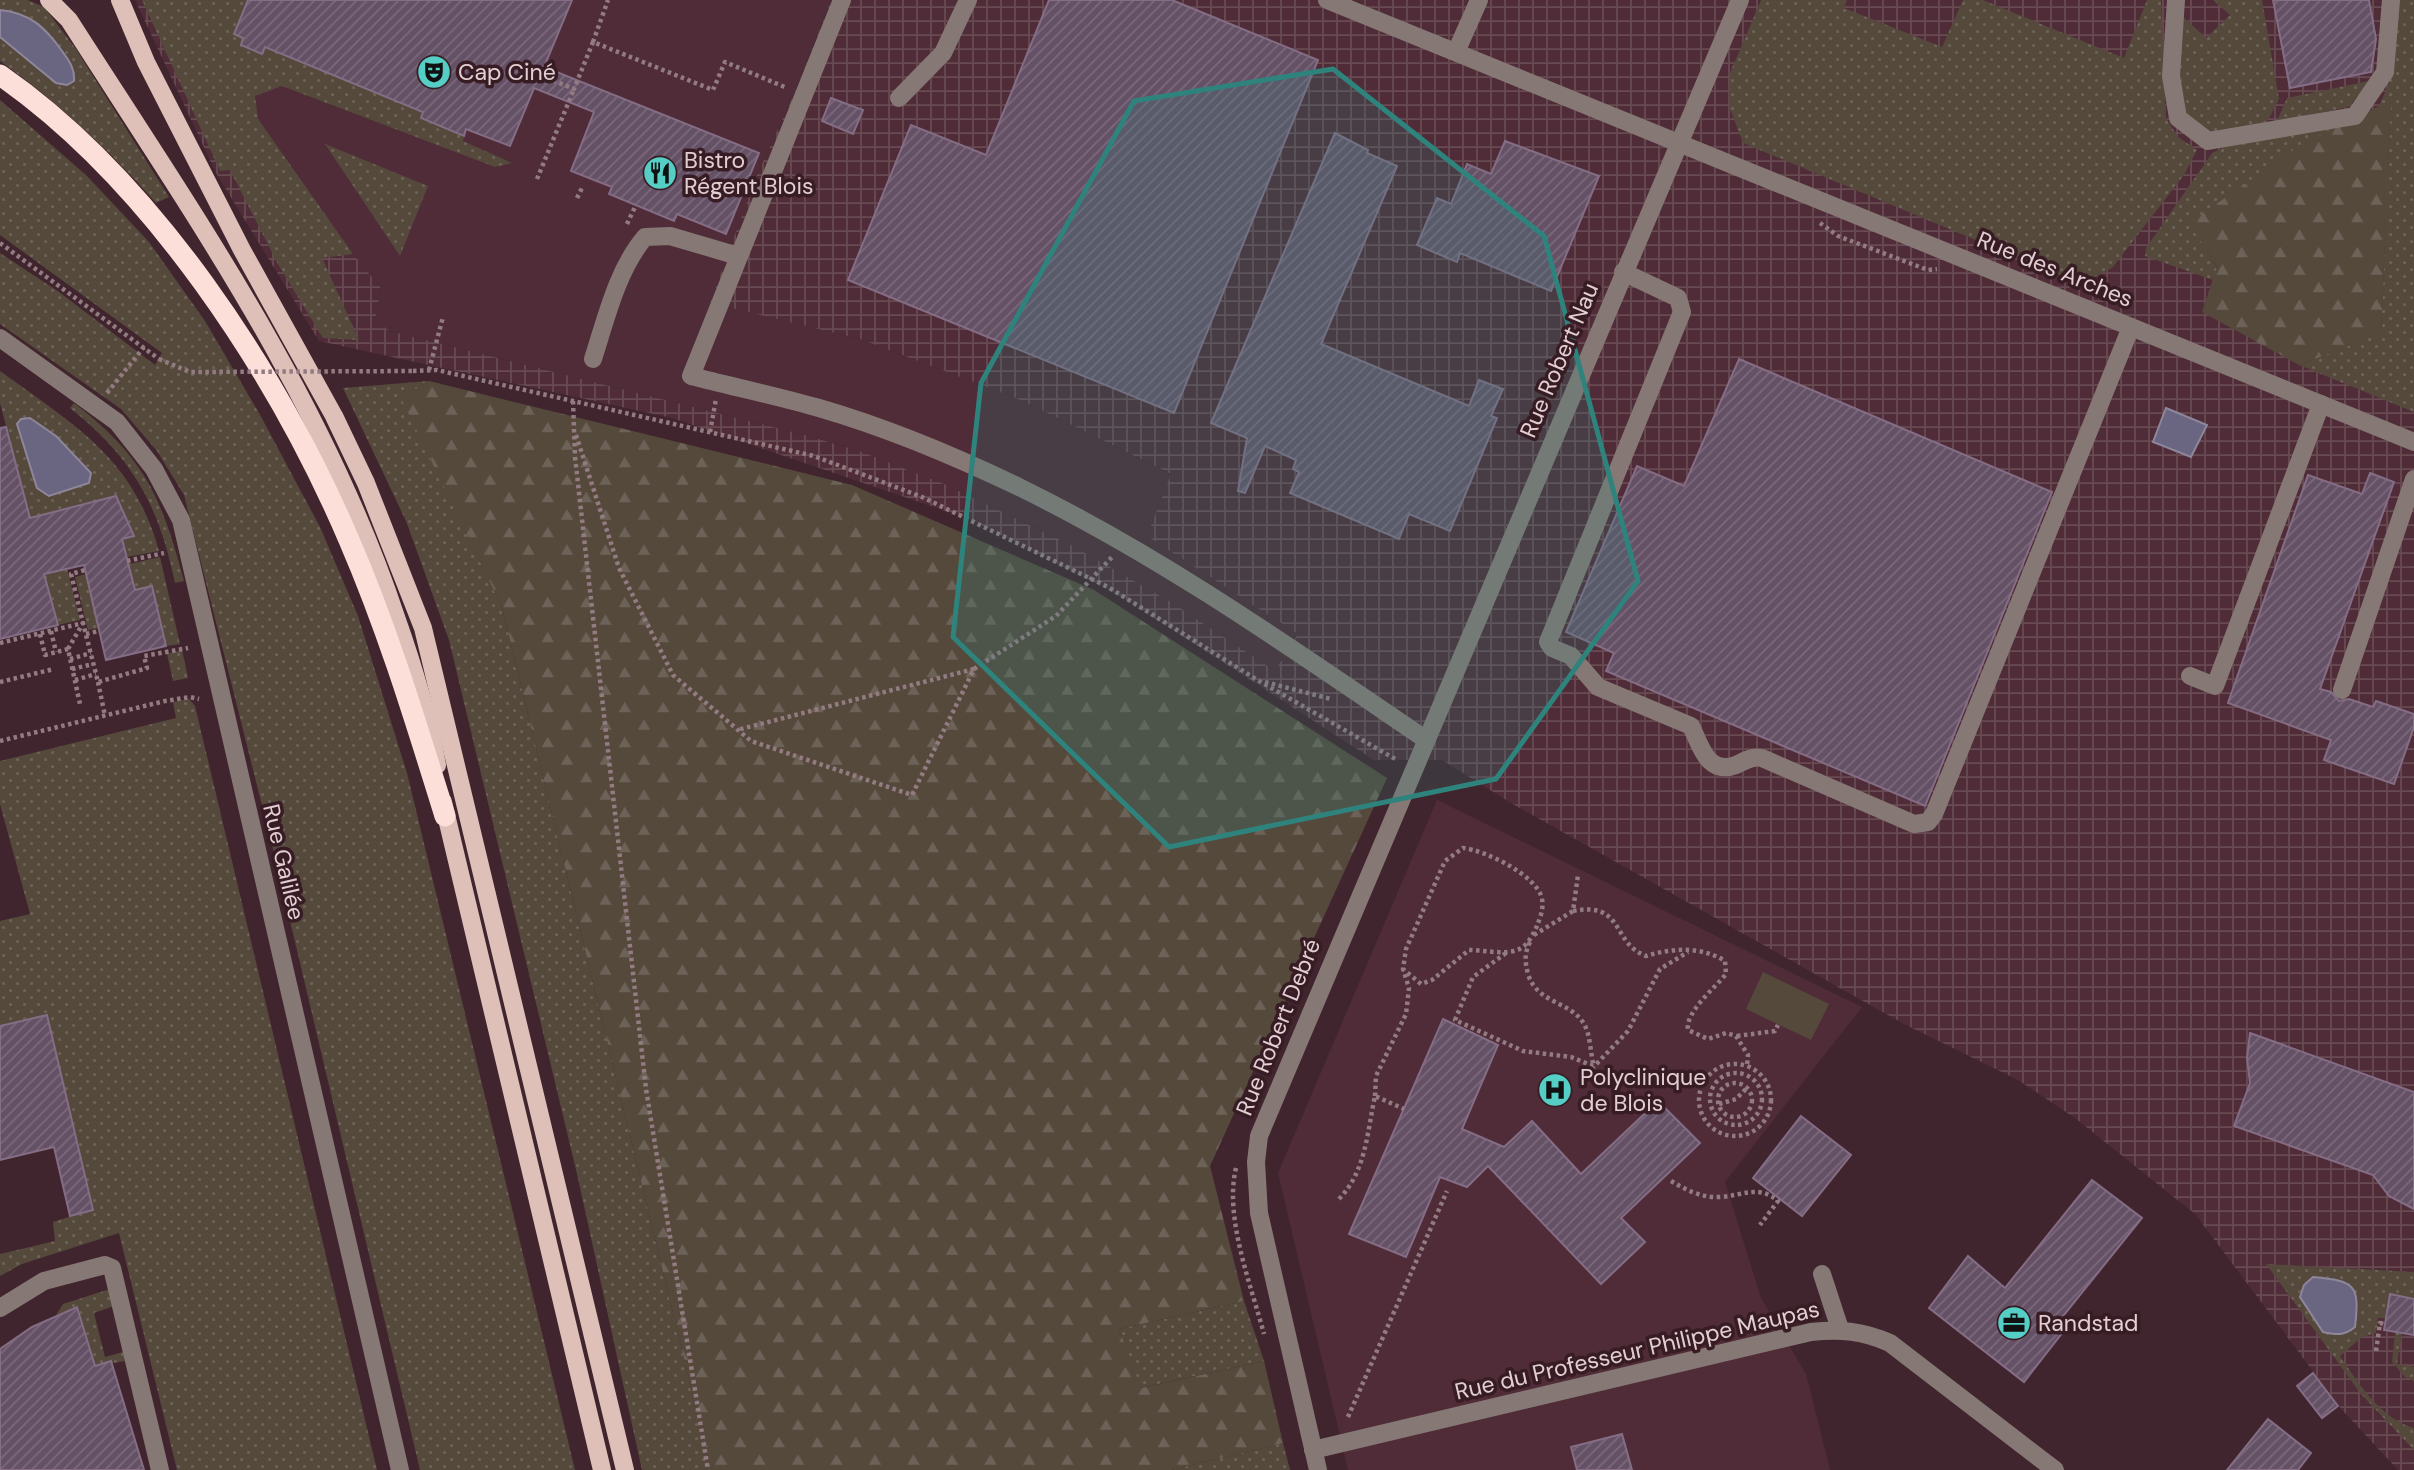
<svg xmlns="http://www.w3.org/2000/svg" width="2414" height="1470" viewBox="0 0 2414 1470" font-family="'DM Sans',sans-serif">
<defs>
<pattern id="industrial-grid" width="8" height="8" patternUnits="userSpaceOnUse" patternTransform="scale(1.75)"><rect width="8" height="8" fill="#4f2c37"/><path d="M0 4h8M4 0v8" fill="none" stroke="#684a53"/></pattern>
<pattern id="grass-dots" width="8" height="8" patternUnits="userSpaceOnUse" patternTransform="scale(1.75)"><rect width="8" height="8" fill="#55493c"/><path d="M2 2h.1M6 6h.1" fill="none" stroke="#6d6257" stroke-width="1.8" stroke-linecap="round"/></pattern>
<pattern id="forest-firs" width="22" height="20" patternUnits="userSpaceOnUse" patternTransform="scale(1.75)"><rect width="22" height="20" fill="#55493c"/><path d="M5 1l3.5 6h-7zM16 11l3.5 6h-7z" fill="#6d6257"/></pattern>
<pattern id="building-hatch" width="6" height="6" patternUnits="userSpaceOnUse" patternTransform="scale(1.75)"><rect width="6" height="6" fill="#655166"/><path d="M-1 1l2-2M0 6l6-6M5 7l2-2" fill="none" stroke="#7b697b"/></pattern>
</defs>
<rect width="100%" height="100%" fill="#41252e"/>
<g fill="#4f2c37">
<polygon points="238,0 831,0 798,85 756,177 711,303 860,339 1023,401 1172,475 1147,536 1299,634 1286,656 1275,671 1171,602 1073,546 1014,517 859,451 805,435 390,331 375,321 381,288 353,254 258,119 254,96 282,86 218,44"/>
<polygon points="1437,800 1862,1007 1725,1182 1761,1298 1806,1374 1830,1470 1348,1470 1278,1173"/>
</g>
<polygon fill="url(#industrial-grid)" points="135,0 238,0 219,44 288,88 282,86 255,96 258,119 353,254 381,288 375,321 390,331 805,435 859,451 944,484 1073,546 1171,602 1275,671 1298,634 1147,536 1171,474 1023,401 860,339 710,303 756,177 798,85 831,0 2414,0 2414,1470 2398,1470 2343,1411 2195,1214 2075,1118 2018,1080 1904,1024 1511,803 1442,760 1374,760 1117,594 969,519 672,418 319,341 216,173"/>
<g fill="url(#grass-dots)">
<path d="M0,0h27l17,7 32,42 93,148 -13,6c-48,-54 -97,-100 -156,-142z"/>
<polygon points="142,0 248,0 234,34 243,38 241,45 262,54 265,47 423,112 421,119 464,136 463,141 512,163 495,167 282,86 255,96 258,119 353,254 322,258 359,340 323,338 279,266 230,170 220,171"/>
<polygon points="1761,0 1847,0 1844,8 1942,47 1963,0 1983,0 2124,58 2147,0 2161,0 2166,118 2178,137 2197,150 2184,175 2112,268 2081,284 1743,143 1729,106 1730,73"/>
<polygon points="2213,0 2262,0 2279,99 2267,122 2207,134 2187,119 2177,60 2181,15 2206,38 2230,15"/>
<polygon points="2398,0 2414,0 2414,412 2299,365 2381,333 2391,101 2379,106 2390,81"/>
<polygon points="2369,81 2349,107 2277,121 2287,98"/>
<polygon points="0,100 87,176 149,242 205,321 259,413 320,527 358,616 407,773 575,1470 420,1470 274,853 184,495 157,451 121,409 0,324 0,253 59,292 155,365 162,353 0,235"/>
<polygon points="2337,128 2298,147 2190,223 2217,268 2213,280 2145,256 2146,248 2212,153 2231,144"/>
<polygon points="325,144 428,186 400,256"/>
<path d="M0,371c74,54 133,86 159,180l-32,6 -5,-18 12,-3 -19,-40 -85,22 -30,-115z"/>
<polygon points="429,381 402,398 502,607 711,1470 642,1470 577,1174 449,640 406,521 343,388"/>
<path d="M74,403c71,55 87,93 110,178l-9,2c-16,-77 -42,-125 -105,-175z"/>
<polygon points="160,557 180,644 166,646 152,586 135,590 129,564"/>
<polygon points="67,569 80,620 58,625 44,574"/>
<polygon points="86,574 99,628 88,630 75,577"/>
<polygon points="182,650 188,678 173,681 167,654"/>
<polygon points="189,699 195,706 377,1470 177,1470 119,1233 22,1264 0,1276 0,1254 55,1241 53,1222 93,1209 47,1015 0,1026 0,921 30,914 0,804 0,761 176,718 173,702"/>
<path d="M2266,1264l148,8v27l-24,-4 -4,23h-8l-2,15 -14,4 -22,19c18,27 41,63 74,72v22l-53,-56z"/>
<polygon points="110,1289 114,1306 94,1313 105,1357 123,1352 125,1361 95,1366 78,1307 56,1315 63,1304"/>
<polygon points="1244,1301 1264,1361 1140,1388 1119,1329"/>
<polygon points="2395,1332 2402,1333 2397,1364 2414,1367 2414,1381 2405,1377 2392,1362"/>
<polygon points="1283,1443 1290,1470 1171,1470"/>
</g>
<g fill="url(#forest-firs)">
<polygon points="2391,100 2381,333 2299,365 2202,312 2217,267 2189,223 2298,147"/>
<polygon points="429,381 852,485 1094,590 1387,778 1210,1166 1244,1301 1119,1329 1141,1388 1264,1361 1283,1443 1171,1470 711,1470 502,607 401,398"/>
</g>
<polygon fill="#55493c" points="1763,972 1829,1004 1811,1040 1746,1009"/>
<g fill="#6a6681" stroke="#8e869a" stroke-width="2">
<path d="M0,10c30,3 45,17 62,41 7,10 13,17 12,30l-7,4 -11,-2 -56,-46z"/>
<polygon points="2166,408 2207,425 2191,457 2153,442"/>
<polygon points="30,418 56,436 91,473 89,483 49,496 37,488 17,424 21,419"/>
<path d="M2313,1277c42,4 47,7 42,50 -11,9 -19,8 -32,5l-23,-35 4,-12z"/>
</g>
<g fill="url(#building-hatch)" stroke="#846d85" stroke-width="2">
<polygon points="248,0 572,0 544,67 759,153 726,234 677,214 674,221 609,194 612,187 571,171 594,112 534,88 510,146 466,129 464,136 421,118 423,112 265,47 262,54 241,45 243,38 234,34"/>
<polygon points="1049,0 1172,0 1318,60 1174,413 848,280 911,125 986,155"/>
<polygon points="2273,0 2369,0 2376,39 2371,72 2290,88"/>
<polygon points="831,98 863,110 853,134 822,121"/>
<polygon points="1335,133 1368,150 1367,153 1397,166 1321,344 1469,406 1479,380 1503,389 1491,416 1497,418 1450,531 1409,514 1399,539 1290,493 1299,472 1293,469 1296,460 1265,446 1245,493 1238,491 1247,438 1211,423"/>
<polygon points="1505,141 1599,176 1551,291 1460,253 1457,262 1417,245 1437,198 1451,204 1467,164 1491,174"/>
<polygon points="1739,359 2052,492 1925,806 1606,671 1614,653 1566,632 1637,466 1684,486"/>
<polygon points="6,427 30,518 116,496 134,536 122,539 135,590 152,586 166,646 106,660 84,565 44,574 58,625 0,639 0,428"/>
<polygon points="2370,473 2394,482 2320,689 2331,692 2339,701 2349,699 2373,707 2376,701 2414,714 2414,727 2394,784 2324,760 2331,740 2228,703 2308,475 2362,494"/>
<polygon points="47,1015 93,1210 70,1216 54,1147 0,1160 0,1026"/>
<polygon points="1443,1019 1498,1045 1462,1129 1504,1147 1532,1121 1581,1174 1658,1101 1700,1143 1621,1218 1645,1242 1601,1284 1488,1166 1467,1187 1440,1177 1406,1257 1349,1234"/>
<polygon points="2250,1033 2414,1092 2414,1209 2389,1196 2373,1175 2234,1126 2250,1083 2247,1058"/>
<polygon points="1801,1116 1851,1155 1802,1216 1753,1178"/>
<polygon points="2092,1180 2142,1218 2055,1326 2063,1332 2024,1382 1929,1308 1968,1256 2005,1288"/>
<polygon points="2390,1294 2414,1299 2414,1335 2384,1330"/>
<polygon points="77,1307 95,1366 111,1361 144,1470 0,1470 0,1349 32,1327"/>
<polygon points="2313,1373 2338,1406 2322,1418 2297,1386"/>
<polygon points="2268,1419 2311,1453 2298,1470 2227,1470"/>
<polygon points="1622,1434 1632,1470 1577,1470 1571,1447"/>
</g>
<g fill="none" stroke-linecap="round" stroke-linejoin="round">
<g stroke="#937b82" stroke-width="4.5" stroke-dasharray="3.5 3.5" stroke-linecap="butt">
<polyline points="593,42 608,0"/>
<polyline points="540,75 574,89 593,42 713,90 725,62 787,88"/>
<polyline points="537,179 574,89"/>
<polyline points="577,198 583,186"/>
<polyline points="1820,223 1838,236 1928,270 1937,269"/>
<polyline points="627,224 635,207"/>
<polyline points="0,243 159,359"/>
<polyline points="429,370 443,317"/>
<polyline points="413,371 437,370 814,456 922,497 1108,587 1259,681 1397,760"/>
<polyline points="107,393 144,347"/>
<polyline points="573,401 575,457 646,1089 708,1470"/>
<polyline points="710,432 716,399"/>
<polyline points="576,435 619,568 673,675 751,741 912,795 974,669 737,730"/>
<polyline points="127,561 164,553"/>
<polyline points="51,631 56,652"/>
<polyline points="40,634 45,655 68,649 80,704"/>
<polyline points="86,634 99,631"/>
<polyline points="0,643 83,623 98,682 147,668 144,656 188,648"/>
<polyline points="68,649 83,623 71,574 85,570"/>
<polyline points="70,659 91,653"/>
<polyline points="72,669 93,664"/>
<polyline points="974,669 1056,616 1113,556"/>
<polyline points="75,680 96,674"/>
<polyline points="0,682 54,669"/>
<polyline points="98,682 105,716"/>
<polyline points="1265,682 1331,699"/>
<polyline points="0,741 165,701 190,697 199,699"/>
<path d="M1573,911c52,-10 38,32 73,45 26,-8 55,-10 79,5l1,13c-11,14 -41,38 -38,56l20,9 18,-6 10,3 12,19 -1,11"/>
<polyline points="1534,935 1573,911 1578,875"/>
<path d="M1530,942c-6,12 -5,20 -2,32 9,30 43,27 56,50 7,12 6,29 10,43"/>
<polyline points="1506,953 1473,977 1455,1020 1523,1051 1571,1057 1593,1066"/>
<polyline points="1737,1036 1775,1031 1778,1025"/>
<circle cx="1735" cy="1100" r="36"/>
<circle cx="1736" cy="1099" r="26"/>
<polyline points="1582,1079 1628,1031 1660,969 1688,952"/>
<circle cx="1735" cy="1100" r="17"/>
<path d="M1375,1096l1,-20 30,-62 3,-26 -6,-19 3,-20 39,-88 18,-13c22,2 75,28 79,51 2,9 -2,19 -5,27 -4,9 -10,21 -20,24 -14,5 -33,0 -48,0l-37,30 -11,4 -18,-15"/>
<polyline points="1719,1104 1736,1099 1747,1088"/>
<path d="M1236,1168c-12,49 15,117 28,166"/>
<path d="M1671,1181c15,9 31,17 48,16 24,-1 39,-13 59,4l-18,24"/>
<path d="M1339,1199c27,-28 28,-66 36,-103l29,13"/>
<polyline points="2376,1351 2380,1323 2385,1324"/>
<polyline points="1348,1417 1447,1191"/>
</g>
<g stroke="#867874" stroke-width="18">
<path d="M842,0l-151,376c43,11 86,20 128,32 69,20 138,49 202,80 143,70 273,162 404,251"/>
<polyline points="1327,0 2414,442"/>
<polyline points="2176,0 2171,76 2178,118 2208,141 2355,116 2385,72 2391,0"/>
<polyline points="1456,52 1479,0"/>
<polyline points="899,98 943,53 968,0"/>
<path d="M1623,272l55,26 4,14 -134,330 4,6 19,8 27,31 93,39c9,18 16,50 45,39 9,-4 16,-9 26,-7l152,66 14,-2 6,-8 197,-487"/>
<polyline points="0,338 117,422 154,469 181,520 400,1470"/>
<path d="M593,359c13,-40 24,-89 52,-122l25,-1 68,20"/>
<polyline points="2190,676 2215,686 2321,404"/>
<polyline points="2342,690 2414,479"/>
<polyline points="1822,1274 1840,1329"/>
<polyline points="0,1308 44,1281 105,1265 112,1268 160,1470"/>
<path d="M1313,1450l498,-118c30,-3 52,-1 79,11l165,127"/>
<polyline points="1318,1470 1259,1213 1256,1162 1259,1136 1740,0"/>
</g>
<g stroke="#dec0b9" stroke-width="18">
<path d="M49,0l20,20c123,192 254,378 327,597 17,48 32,97 41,148"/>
<polyline points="120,0 146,62 242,250 334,416 366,483 423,628 625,1470"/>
<polyline points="443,802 602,1470"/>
</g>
<path stroke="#fcdfd8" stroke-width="21" d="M0,75c151,105 277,297 349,465 39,90 67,183 96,276"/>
<polyline stroke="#937b82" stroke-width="4.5" stroke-dasharray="3.5 3.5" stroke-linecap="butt" points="159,359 190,372 413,371"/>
</g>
<path fill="#2f837d" fill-opacity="0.2" stroke="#2f837d" stroke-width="5" stroke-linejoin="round" d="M1333,69l211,167 94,345 -142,198 -327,68 -216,-210 28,-254 153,-282z"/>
<defs>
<g id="theatre-disc" transform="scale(1.75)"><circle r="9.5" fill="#55cec5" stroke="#371c24"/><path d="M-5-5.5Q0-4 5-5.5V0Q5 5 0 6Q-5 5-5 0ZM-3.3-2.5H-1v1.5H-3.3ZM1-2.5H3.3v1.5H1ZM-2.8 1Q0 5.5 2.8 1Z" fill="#111"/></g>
<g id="restaurant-disc" transform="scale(1.75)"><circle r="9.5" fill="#55cec5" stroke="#371c24"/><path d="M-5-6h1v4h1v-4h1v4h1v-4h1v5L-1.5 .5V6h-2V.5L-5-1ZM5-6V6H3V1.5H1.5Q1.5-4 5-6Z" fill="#111"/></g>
<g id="hospital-disc" transform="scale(1.75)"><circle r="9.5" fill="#55cec5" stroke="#371c24"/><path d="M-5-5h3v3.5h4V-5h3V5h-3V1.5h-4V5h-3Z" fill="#111"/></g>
<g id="office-disc" transform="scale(1.75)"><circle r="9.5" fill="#55cec5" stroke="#371c24"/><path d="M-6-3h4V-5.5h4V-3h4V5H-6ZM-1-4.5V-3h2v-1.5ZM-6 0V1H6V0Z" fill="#111"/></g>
</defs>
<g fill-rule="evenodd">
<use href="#theatre-disc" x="434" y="72"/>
<use href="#restaurant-disc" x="660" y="173"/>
<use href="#hospital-disc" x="1555" y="1090"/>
<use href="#office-disc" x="2014" y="1323"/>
</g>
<g text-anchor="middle" stroke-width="7" stroke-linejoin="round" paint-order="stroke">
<g font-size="23" fill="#e2cfd4" stroke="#371c24" text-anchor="start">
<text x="458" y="80">Cap Ciné</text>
<text x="684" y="168">Bistro<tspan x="684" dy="26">Régent Blois</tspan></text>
<text x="1580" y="1085">Polyclinique<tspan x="1580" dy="26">de Blois</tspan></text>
<text x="2038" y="1331">Randstad</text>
</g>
<g font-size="23" fill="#e2cfd4" stroke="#371c24">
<text transform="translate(2055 269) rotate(22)" y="8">Rue des Arches</text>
<text transform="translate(1559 360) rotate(-67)" y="8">Rue Robert Nau</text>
<text transform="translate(284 862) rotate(77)" y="8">Rue Galilée</text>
<text transform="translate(1278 1027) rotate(-68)" y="8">Rue Robert Debré</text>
<text transform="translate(1637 1350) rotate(-13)" y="8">Rue du Professeur Philippe Maupas</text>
</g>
</g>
</svg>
